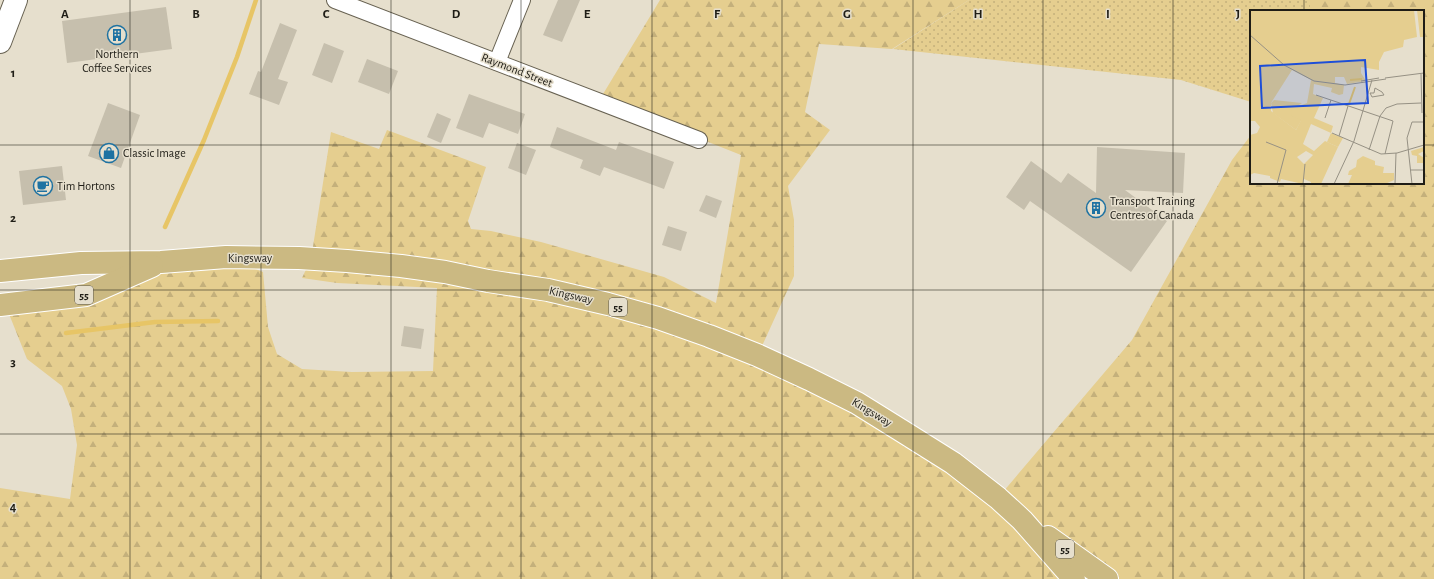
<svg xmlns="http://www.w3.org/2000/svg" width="1434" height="579" viewBox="0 0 1434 579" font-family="'Alegreya Sans',sans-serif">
<defs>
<pattern id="grass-dots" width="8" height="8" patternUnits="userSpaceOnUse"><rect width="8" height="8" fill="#e5ce8f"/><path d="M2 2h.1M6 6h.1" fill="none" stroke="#c4b07b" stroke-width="1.8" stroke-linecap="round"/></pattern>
<pattern id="forest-firs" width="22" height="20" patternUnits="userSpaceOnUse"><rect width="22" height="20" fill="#e5ce8f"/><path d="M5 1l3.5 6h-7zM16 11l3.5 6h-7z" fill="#c4b07b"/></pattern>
</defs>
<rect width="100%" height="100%" fill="#e6dfcd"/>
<polygon fill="url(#grass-dots)" points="969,0 1310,0 1310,11 1251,11 1251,102 1181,80 893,49"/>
<polygon fill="url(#forest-firs)" points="660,0 969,0 892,49 819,44 805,112 830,130 788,186 794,220 794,276 757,357 809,380 997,499 1132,340 1232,160 1251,135 1251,183 1423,183 1423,11 1310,11 1310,0 1434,0 1434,579 0,579 0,488 70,499 77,445 71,409 62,386 27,359 5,304 86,295 161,262 226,257 263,272 268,327 277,354 302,369 352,372 433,371 437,288 337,283 302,278 311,259 331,132 379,149 387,130 486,167 468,221 471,229 491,231 541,242 664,277 716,303 741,155 600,99"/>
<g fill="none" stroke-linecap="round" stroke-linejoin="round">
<g stroke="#e7c566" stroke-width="4.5">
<polyline points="165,227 204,140 237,57 256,0"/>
<polyline points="66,333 155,322 218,321"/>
</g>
</g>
<g fill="#c6bfad">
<polygon points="558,0 580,0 562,42 543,35"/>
<polygon points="166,7 172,49 67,63 62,21"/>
<polygon points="280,23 297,30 278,79 288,82 279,105 249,94 258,71 261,72"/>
<polygon points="324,43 344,51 332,83 312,75"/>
<polygon points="367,59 398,71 389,94 358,82"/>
<polygon points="469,94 525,114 518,134 489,123 483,138 456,128"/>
<polygon points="108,103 140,115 121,168 88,156"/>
<polygon points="437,113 451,119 441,143 427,137"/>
<polygon points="557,127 616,150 619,142 674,162 664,189 604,167 600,176 580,168 583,160 550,147"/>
<polygon points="517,143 536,150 526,175 508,168"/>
<polygon points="1097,147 1185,153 1183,193 1125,190 1167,221 1131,272 1030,201 1024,210 1006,197 1031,161 1061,183 1068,173 1096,193"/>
<polygon points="62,166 66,200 23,205 19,171"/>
<polygon points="706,195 722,201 716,218 699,211"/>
<polygon points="668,226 687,232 681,251 662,245"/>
<polygon points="404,326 424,329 421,349 401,346"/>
</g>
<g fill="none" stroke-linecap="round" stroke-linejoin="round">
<g stroke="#676151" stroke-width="18">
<g id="street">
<polyline points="335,0 699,140"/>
<polyline points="497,62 522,0"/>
</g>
</g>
<g stroke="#676151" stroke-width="24">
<polyline id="secondary" points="0,42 16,0"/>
</g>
<g stroke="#fff" stroke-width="24">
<g id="primary">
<polyline points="0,271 81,263 161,262 226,257 299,258 347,261 401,266 445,272 488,281 548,290 608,304 658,318 709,336 757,355 809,379 857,403 902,431 953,463 998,498 1022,520 1074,579"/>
<polyline points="0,305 86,295 152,266"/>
<polyline points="1048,537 1107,579"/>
</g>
</g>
<use href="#street" stroke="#fff" stroke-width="16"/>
<use href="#secondary" stroke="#fff" stroke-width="22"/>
<use href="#primary" stroke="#cbb982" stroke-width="22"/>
</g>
<path fill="none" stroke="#1f1d16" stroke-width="1" stroke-opacity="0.55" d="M130,0v579M261,0v579M391,0v579M521,0v579M652,0v579M782,0v579M913,0v579M1043,0v579M1173,0v579M1304,0v11M0,145h1251M1423,145h11M1304,183v396M0,290h1434M0,434h1434"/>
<defs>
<g id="building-ring" transform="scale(1)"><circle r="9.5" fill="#e6dfcd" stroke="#1e72a2" stroke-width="1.5"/><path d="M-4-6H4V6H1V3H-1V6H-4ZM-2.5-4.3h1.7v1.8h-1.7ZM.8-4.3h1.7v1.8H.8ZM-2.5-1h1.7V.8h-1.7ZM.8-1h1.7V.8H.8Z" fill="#1e72a2"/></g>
<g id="shop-ring" transform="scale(1)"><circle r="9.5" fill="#e6dfcd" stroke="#1e72a2" stroke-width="1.5"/><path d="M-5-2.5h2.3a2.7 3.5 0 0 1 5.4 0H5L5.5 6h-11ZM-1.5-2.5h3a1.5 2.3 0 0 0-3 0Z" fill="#1e72a2"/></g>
<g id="cafe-ring" transform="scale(1)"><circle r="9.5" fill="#e6dfcd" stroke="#1e72a2" stroke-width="1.5"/><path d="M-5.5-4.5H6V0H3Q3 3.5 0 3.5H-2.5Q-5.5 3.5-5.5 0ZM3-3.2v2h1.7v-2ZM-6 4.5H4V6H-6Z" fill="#1e72a2"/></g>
</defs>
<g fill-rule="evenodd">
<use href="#building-ring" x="117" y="35"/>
<use href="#shop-ring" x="109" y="153"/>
<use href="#cafe-ring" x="43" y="186"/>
<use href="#building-ring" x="1096" y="208"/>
</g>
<g text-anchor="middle" stroke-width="3" stroke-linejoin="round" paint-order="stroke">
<g fill="#e6dfcd" stroke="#5b574d" stroke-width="1">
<rect x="75" y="286" width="18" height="18" rx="3"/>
<rect x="609" y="298" width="18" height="18" rx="3"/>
<rect x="1056" y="540" width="18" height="18" rx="3"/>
</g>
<g font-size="11" font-weight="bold" fill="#1f1d16">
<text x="84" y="299">55</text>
<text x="618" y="311">55</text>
<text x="1065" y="553">55</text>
</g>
<g font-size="12" fill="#1f1d16" stroke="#e6dfcd" text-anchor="start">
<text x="117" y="58" text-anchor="middle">Northern<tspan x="117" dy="14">Coffee Services</tspan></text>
<text x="123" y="157">Classic Image</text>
<text x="57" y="190">Tim Hortons</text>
<text x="1110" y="205">Transport Training<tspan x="1110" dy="14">Centres of Canada</tspan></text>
</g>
<g font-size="12" fill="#1f1d16" stroke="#e6dfcd">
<text transform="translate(517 70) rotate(21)" y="4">Raymond Street</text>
<text x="250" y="262">Kingsway</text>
<text transform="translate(571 295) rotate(13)" y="4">Kingsway</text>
<text transform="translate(872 412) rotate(31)" y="4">Kingsway</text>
</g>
</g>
<g transform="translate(1250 10)">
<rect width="174" height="174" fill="#e6dfcd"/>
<path d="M24,90l28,3 -6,4 6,12 -6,11 -23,-17 -2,-10z" fill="#e5ce8f"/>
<path d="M0,0h164l3,27 -13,3 -1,7 -19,5 -5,10v8l-18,-3v6l5,8 -19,3 -3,-7h-9v6l9,2 -1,9 -4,1 -8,-3 1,-4 -18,-4 -1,10 10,4 -9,20 19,8 -2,7 -20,-9 -8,20 11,7 11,-10 13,6 -17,37h-10v-2l-7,-3 -1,5 -22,-5 -1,3 -10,-4v-2l-16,-3 -4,2v-40l7,-2 3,-6 -5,-6h-5zM42,60l19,10 -4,23 -16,6 1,7 9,4 -5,10 -25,-19v-8zM56,141l7,4 -9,9 -7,-7zM167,0h7v27h-4zM113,146l12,5v4l9,2 -1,6h11v7l-9,4h-37l4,-9h-4l1,-4 7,-4 1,-7z" fill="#e5ce8f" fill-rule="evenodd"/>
<path d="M81,123l12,5 -5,9 -11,-5zM174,137v4l-6,3 6,4v5h-7v-7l-5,-1 -1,-4z" fill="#e5ce8f"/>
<path fill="none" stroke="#e7c566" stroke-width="2" d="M100,70l12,-1M99,94l6,-17"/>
<path fill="none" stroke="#969184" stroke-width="1" d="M0,25l34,30 30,16 31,4 41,-6M171,64l1,39M135,68l39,-5M111,71l18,-3M125,78l7,4 2,3 -12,2 -2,-4h4zM66,85l77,26 -8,33M75,108l6,-18M82,123l49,21 16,-1 27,-8M89,126l9,-30M16,132l20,8 -9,34M119,140l11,-34 6,-8 11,-4 24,-1M160,160h14M53,174l2,-20M84,174l20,-43 18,-61M145,174l1,-31M162,174l-5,-46 5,-16h12"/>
<path fill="#1d4ed8" fill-opacity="0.15" stroke="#1d4ed8" stroke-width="2" d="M115,50l3,43 -106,5 -2,-42z"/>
<rect width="174" height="174" fill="none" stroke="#1f1d16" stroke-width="2"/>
</g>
<g font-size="13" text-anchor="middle" font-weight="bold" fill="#1f1d16" stroke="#e6dfcd" stroke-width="3" stroke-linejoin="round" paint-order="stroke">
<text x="65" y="18">A</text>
<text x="196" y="18">B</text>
<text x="326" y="18">C</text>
<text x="456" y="18">D</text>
<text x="587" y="18">E</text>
<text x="717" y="18">F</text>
<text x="847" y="18">G</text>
<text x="978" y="18">H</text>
<text x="1108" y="18">I</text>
<text x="1238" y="18">J</text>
<text x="13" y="77">1</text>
<text x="13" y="222">2</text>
<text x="13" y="366">3</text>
<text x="13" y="511">4</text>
</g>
</svg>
